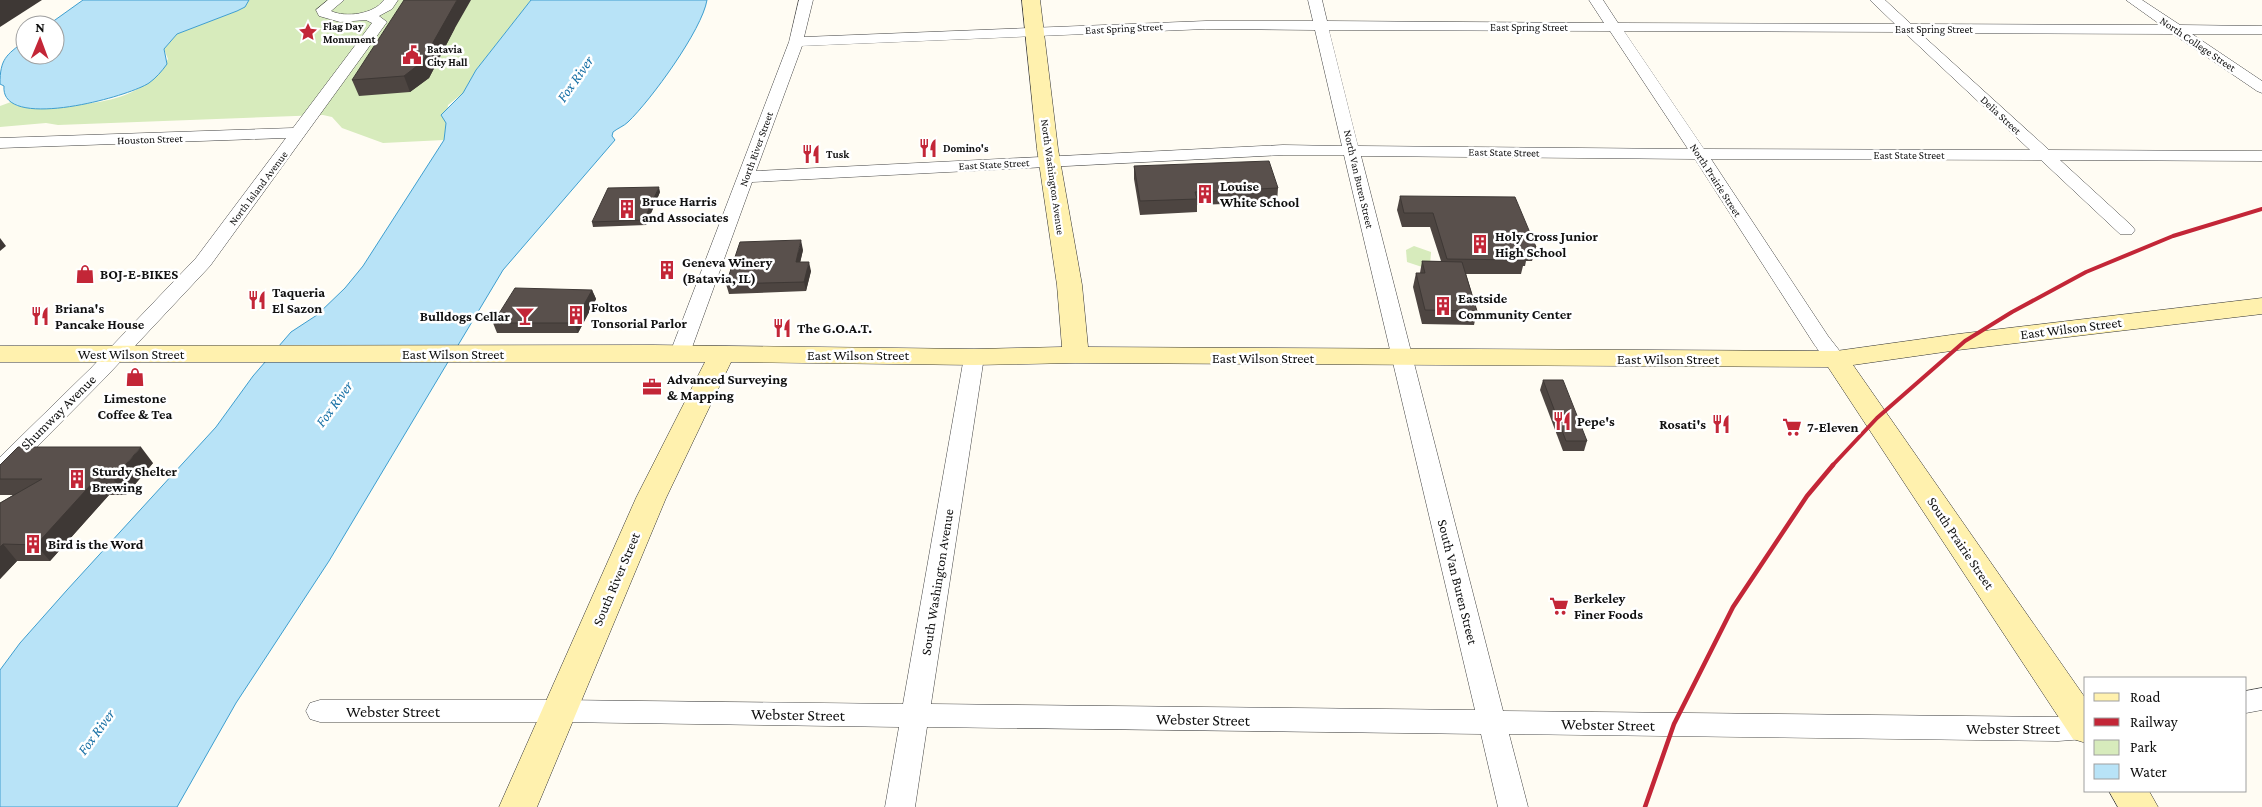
<svg xmlns="http://www.w3.org/2000/svg" width="2262" height="807" viewBox="0 0 2262 807" font-family="'Crimson Pro',serif">
<rect width="100%" height="100%" fill="#fffcf3"/>
<g fill="#d7ebbc">
<path d="M249,0h282l-55,70 -13,23 -15,12 -4,35 -61,3 -41,-15 -10,-11 -9,-2 -265,10 -12,-2 -46,4v-21l11,-4 6,4c51,-1 122,5 151,-47l-4,-10 13,-15 60,-23 8,-4z"/>
<polygon points="1414,246 1431,252 1430,265 1425,268 1407,262 1406,250"/>
</g>
<g fill="#b8e3f7" stroke="#3e9ecf">
<path d="M83,0h166l-4,7 -8,4 -60,23 -13,15 3,15c-5,7 -11,14 -18,19 -21,14 -149,49 -145,3l-4,-2c0,-25 6,-29 25,-43v14h30v-30h-7z"/>
<path d="M531,0h176c-5,30 -56,100 -79,122 -4,4 -10,6 -15,10l-1,4 3,4 -112,130 -174,291 -93,142 -59,104h-177v-137l20,-27 47,-53 149,-163 37,-51 38,-44 26,-17 28,-27 18,-22 81,-126 2,-17 -5,-8 22,-22 13,-23z"/>
</g>
<g fill="none" stroke-linecap="round" stroke-linejoin="round">
<g stroke="#434343" stroke-width="1">
<g id="street">
<path d="M328,0h16l-13,11c15,7 43,3 53,-11h14l-6,9 -13,7 8,6 -177,244 -105,112 -97,98 -8,2v-21l91,-89 105,-110 90,-120 -286,10v-10l293,-10 79,-105 -6,-3 -26,2 -21,-6 -3,-6z"/>
<path d="M799,0h14l-9,37 402,-16h107l-5,-21h14l5,21 277,2 -15,-23h14l15,23 277,1 -25,-24h15l26,24 250,1 -35,-25h16l38,25 82,1v8h-70l70,47v12l-5,-2 -84,-57 -253,-1 129,117 213,1v10l-202,-1 72,66 3,4 -3,4h-12l-79,-74 -330,-1 117,177 18,23 -3,5c-15,4 -20,-8 -29,-20l-119,-185 -334,-3 142,555 555,6 28,-2v24l-28,2 -549,-7 19,73h-30l-17,-73 -554,-7 -12,80h-30l14,-80 -340,-5h-239l-10,-3 -4,-8 4,-8 10,-3h239l344,4 61,-347 3,-5 7,-1 7,1 3,5 -53,347 544,6 -131,-555h-61l-531,27 -62,171 -3,4 -7,2 -7,-2 -3,-4 119,-311zM1206,29l109,1 27,116 -59,-1 -527,26 46,-125zM1329,30l281,1 78,118 -330,-3zM1624,31l280,1 126,118 -326,-1z"/>
<polygon points="2262,688 2262,710 2246,713 2246,691"/>
</g>
</g>
<g stroke="#323232" stroke-width="1">
<g id="secondary">
<polygon points="1022,0 1040,0 1058,149 1082,285 1088,347 1836,351 1958,334 2262,298 2262,314 1958,350 1853,365 2086,699 2086,743 2073,739 1828,367 1075,363 974,365 731,362 666,498 537,807 499,807 636,498 705,362 0,362 0,346 653,345 974,349 1062,347 1057,285 1037,149"/>
<polygon points="2109,791 2149,791 2158,807 2118,807"/>
</g>
</g>
<use href="#street" fill="#fff" fill-rule="evenodd"/>
<use href="#secondary" fill="#fff1ae" fill-rule="evenodd"/>
<polyline stroke="#c32637" stroke-width="4" points="1832,466 1877,418 1965,341 2012,312 2086,272 2173,236 2262,209"/>
<polyline stroke="#c32637" stroke-width="4.5" points="1645,807 1674,724 1733,607 1807,496 1833,465"/>
</g>
<g fill="#4d4541">
<polygon points="455,28 429,78 410,92 359,96 352,80"/>
<polygon points="1134,166 1278,188 1277,202 1197,205 1197,212 1140,215 1134,179"/>
<polygon points="660,192 646,225 593,227 592,222"/>
<polygon points="1400,196 1536,247 1532,261 1526,261 1525,266 1523,266 1521,274 1466,274 1477,311 1474,325 1422,324 1413,287 1416,273 1420,273 1422,261 1441,261 1430,227 1402,227 1397,210"/>
<polygon points="803,250 800,262 811,271 806,291 729,294 726,284"/>
<polygon points="592,290 596,299 578,333 497,333 493,323"/>
<polygon points="1543,380 1587,441 1584,451 1563,451 1540,390"/>
<polygon points="153,463 126,495 109,495 50,561 17,561 0,579 0,503 13,495 0,495 0,465"/>
</g>
<g fill="#3e3835">
<polygon points="0,0 42,0 0,27"/>
<polygon points="457,0 471,0 455,28 429,78 410,92 404,76 449,12"/>
<polygon points="659,187 660,192 646,225 644,220"/>
<polygon points="0,238 6,246 0,251"/>
<polygon points="801,240 803,250 798,272 796,262"/>
<polygon points="809,262 811,271 806,291 804,282"/>
<polygon points="592,290 596,299 578,333 574,323"/>
<polygon points="141,447 153,463 126,495 113,479"/>
<polygon points="96,479 109,495 50,561 36,545"/>
<polygon points="3,544 17,561 0,579 0,547"/>
</g>
<g fill="#59504c" stroke="#3e3835">
<polygon points="404,0 457,0 422,62 404,76 352,80"/>
<polygon points="1269,161 1278,188 1195,192 1197,199 1140,201 1134,166"/>
<polygon points="659,187 644,220 592,222 608,188"/>
<polygon points="1400,196 1515,197 1536,247 1527,247 1529,252 1522,252 1525,260 1447,259 1433,213 1404,213"/>
<polygon points="801,240 796,262 809,262 804,282 726,284 740,242"/>
<polygon points="1422,261 1462,262 1477,311 1425,310 1416,273 1425,273"/>
<polygon points="515,288 592,290 574,323 493,323"/>
<polygon points="1543,380 1563,380 1587,441 1566,441"/>
<polygon points="18,447 141,447 113,479 96,479 36,545 3,544 0,547 0,503 42,479 0,479 0,465"/>
</g>
<defs>
<g id="sight-bare" transform="scale(1.5)"><path d="M0-6L1.8-2.2L6-1.7L2.9 1.2L3.7 5.4L0 3.3L-3.7 5.4L-2.9 1.2L-6-1.7L-1.8-2.2Z" fill="#c32637" stroke="#fff" stroke-width="2.5" paint-order="stroke"/></g>
<g id="civic-bare" transform="scale(1.5)"><path d="M-.6-6.5H3V-4.5H.6V-3L4-1V1h2V6H-6V1h2V-1L-.6-3ZM-1.2 2.5V6h2.4V2.5Z" fill="#c32637" stroke="#fff" stroke-width="2.5" paint-order="stroke"/></g>
<g id="restaurant-bare" transform="scale(1.5)"><path d="M-5-6h1v4h1v-4h1v4h1v-4h1v5L-1.5 .5V6h-2V.5L-5-1ZM5-6V6H3V1.5H1.5Q1.5-4 5-6Z" fill="#c32637" stroke="#fff" stroke-width="2.5" paint-order="stroke"/></g>
<g id="building-bare" transform="scale(1.5)"><path d="M-4-6H4V6H1V3H-1V6H-4ZM-2.5-4.3h1.7v1.8h-1.7ZM.8-4.3h1.7v1.8H.8ZM-2.5-1h1.7V.8h-1.7ZM.8-1h1.7V.8H.8Z" fill="#c32637" stroke="#fff" stroke-width="2.5" paint-order="stroke"/></g>
<g id="shop-bare" transform="scale(1.5)"><path d="M-5-2.5h2.3a2.7 3.5 0 0 1 5.4 0H5L5.5 6h-11ZM-1.5-2.5h3a1.5 2.3 0 0 0-3 0Z" fill="#c32637" stroke="#fff" stroke-width="2.5" paint-order="stroke"/></g>
<g id="bar-bare" transform="scale(1.5)"><path d="M-6-5H6L.8 .8V4.5H3.5V6h-7V4.5H-.8V.8Z" fill="#c32637" stroke="#fff" stroke-width="2.5" paint-order="stroke"/></g>
<g id="office-bare" transform="scale(1.5)"><path d="M-6-3h4V-5.5h4V-3h4V5H-6ZM-1-4.5V-3h2v-1.5ZM-6 0V1H6V0Z" fill="#c32637" stroke="#fff" stroke-width="2.5" paint-order="stroke"/></g>
<g id="supermarket-bare" transform="scale(1.5)"><path d="M-6-5.5h2.5l.6 2H6L4.5 2H-2.5L-4.4-4H-6ZM-1.5 3.2a1.3 1.3 0 1 0 .1 0ZM3 3.2a1.3 1.3 0 1 0 .1 0Z" fill="#c32637" stroke="#fff" stroke-width="2.5" paint-order="stroke"/></g>
</defs>
<g fill-rule="evenodd">
<use href="#sight-bare" x="308" y="32"/>
<use href="#civic-bare" x="412" y="55"/>
<use href="#restaurant-bare" x="928" y="148"/>
<use href="#restaurant-bare" x="811" y="154"/>
<use href="#building-bare" x="1205" y="194"/>
<use href="#building-bare" x="627" y="209"/>
<use href="#building-bare" x="1480" y="244"/>
<use href="#building-bare" x="667" y="270"/>
<use href="#shop-bare" x="85" y="274"/>
<use href="#restaurant-bare" x="257" y="300"/>
<use href="#building-bare" x="1443" y="306"/>
<use href="#building-bare" x="576" y="315"/>
<use href="#restaurant-bare" x="40" y="316"/>
<use href="#bar-bare" x="525" y="316"/>
<use href="#restaurant-bare" x="782" y="328"/>
<use href="#shop-bare" x="135" y="377"/>
<use href="#office-bare" x="652" y="387"/>
<use href="#restaurant-bare" x="1562" y="421"/>
<use href="#restaurant-bare" x="1721" y="424"/>
<use href="#supermarket-bare" x="1792" y="427"/>
<use href="#building-bare" x="77" y="479"/>
<use href="#building-bare" x="33" y="544"/>
<use href="#supermarket-bare" x="1559" y="606"/>
</g>
<g text-anchor="middle" stroke-width="5" stroke-linejoin="round" paint-order="stroke">
<g font-size="11" font-weight="bold" fill="#101010" stroke="#fff" text-anchor="start">
<text x="323" y="30">Flag Day<tspan x="323" dy="13">Monument</tspan></text>
<text x="427" y="53">Batavia<tspan x="427" dy="13">City Hall</tspan></text>
<text x="943" y="152">Domino's</text>
<text x="826" y="158">Tusk</text>
</g>
<g font-size="11" fill="#101010" stroke="#fff">
<text x="1529" y="31">East Spring Street</text>
<text transform="translate(1124 28) rotate(-3)" y="4">East Spring Street</text>
<text x="1934" y="33">East Spring Street</text>
<text transform="translate(2198 44) rotate(34)" y="4">North College Street</text>
<text transform="translate(2001 115) rotate(43)" y="4">Delia Street</text>
<text transform="translate(150 139) rotate(-2)" y="4">Houston Street</text>
<text transform="translate(756 149) rotate(-70)" y="4">North River Street</text>
<text transform="translate(1504 152) rotate(1)" y="4">East State Street</text>
<text x="1909" y="159">East State Street</text>
<text transform="translate(994 164) rotate(-3)" y="4">East State Street</text>
<text transform="translate(1053 177) rotate(82)" y="4">North Washington Avenue</text>
<text transform="translate(1359 179) rotate(77)" y="4">North Van Buren Street</text>
<text transform="translate(1716 180) rotate(57)" y="4">North Prairie Street</text>
<text transform="translate(258 188) rotate(-53)" y="4">North Island Avenue</text>
</g>
<g font-size="14" font-weight="bold" fill="#101010" stroke="#fff" text-anchor="start">
<text x="1220" y="191">Louise<tspan x="1220" dy="16">White School</tspan></text>
<text x="642" y="206">Bruce Harris<tspan x="642" dy="16">and Associates</tspan></text>
<text x="1495" y="241">Holy Cross Junior<tspan x="1495" dy="16">High School</tspan></text>
<text x="682" y="267">Geneva Winery<tspan x="682" dy="16">(Batavia, IL)</tspan></text>
<text x="100" y="279">BOJ-E-BIKES</text>
<text x="272" y="297">Taqueria<tspan x="272" dy="16">El Sazon</tspan></text>
<text x="1458" y="303">Eastside<tspan x="1458" dy="16">Community Center</tspan></text>
<text x="591" y="312">Foltos<tspan x="591" dy="16">Tonsorial Parlor</tspan></text>
<text x="55" y="313">Briana's<tspan x="55" dy="16">Pancake House</tspan></text>
<text x="510" y="321" text-anchor="end">Bulldogs Cellar</text>
<text x="797" y="333">The G.O.A.T.</text>
<text x="667" y="384">Advanced Surveying<tspan x="667" dy="16">&amp; Mapping</tspan></text>
<text x="135" y="403" text-anchor="middle">Limestone<tspan x="135" dy="16">Coffee &amp; Tea</tspan></text>
<text x="1577" y="426">Pepe's</text>
<text x="1706" y="429" text-anchor="end">Rosati's</text>
<text x="1807" y="432">7-Eleven</text>
<text x="92" y="476">Sturdy Shelter<tspan x="92" dy="16">Brewing</tspan></text>
<text x="48" y="549">Bird is the Word</text>
<text x="1574" y="603">Berkeley<tspan x="1574" dy="16">Finer Foods</tspan></text>
</g>
<g font-size="14" fill="#101010" stroke="#fff">
<text transform="translate(2071 328) rotate(-7)" y="5">East Wilson Street</text>
<text x="131" y="359">West Wilson Street</text>
<text x="453" y="359">East Wilson Street</text>
<text x="858" y="360">East Wilson Street</text>
<text x="1263" y="363">East Wilson Street</text>
<text x="1668" y="364">East Wilson Street</text>
<text transform="translate(58 412) rotate(-45)" y="5">Shumway Avenue</text>
<text transform="translate(1961 543) rotate(56)" y="5">South Prairie Street</text>
<text transform="translate(616 579) rotate(-67)" y="5">South River Street</text>
<text transform="translate(937 582) rotate(-81)" y="5">South Washington Avenue</text>
<text transform="translate(1458 582) rotate(76)" y="5">South Van Buren Street</text>
</g>
<g font-size="15" font-style="italic" fill="#1770a5" stroke="#fff">
<text transform="translate(575 79) rotate(-55)" y="5">Fox River</text>
<text transform="translate(334 404) rotate(-54)" y="5">Fox River</text>
<text transform="translate(96 732) rotate(-54)" y="5">Fox River</text>
</g>
<g font-size="16" fill="#101010" stroke="#fff">
<text x="393" y="717">Webster Street</text>
<text transform="translate(798 714) rotate(1)" y="6">Webster Street</text>
<text transform="translate(1203 719) rotate(1)" y="6">Webster Street</text>
<text transform="translate(1608 724) rotate(1)" y="6">Webster Street</text>
<text x="2013" y="734">Webster Street</text>
</g>
</g>
<rect x="2084" y="677" width="162" height="115" fill="#ffffff" stroke="#9f9f9f"/>
<rect x="2094" y="693" width="25" height="8" fill="#fff1ae" stroke="#9f9f9f"/>
<text x="2130" y="702" font-size="15" fill="#101010">Road</text>
<rect x="2094" y="718" width="25" height="8" fill="#c32637" stroke="#9f9f9f"/>
<text x="2130" y="727" font-size="15" fill="#101010">Railway</text>
<rect x="2094" y="740" width="25" height="15" fill="#d7ebbc" stroke="#9f9f9f"/>
<text x="2130" y="752" font-size="15" fill="#101010">Park</text>
<rect x="2094" y="764" width="25" height="15" fill="#b8e3f7" stroke="#9f9f9f"/>
<text x="2130" y="777" font-size="15" fill="#101010">Water</text>
<g transform="translate(40 40) rotate(1)"><circle r="24" fill="#ffffff" stroke="#9f9f9f"/>
<path d="M0-4L9 19L0 12L-9 19Z" fill="#c32637"/>
<text y="-8" font-size="14" font-weight="bold" text-anchor="middle" fill="#101010">N</text>
</g>
</svg>
